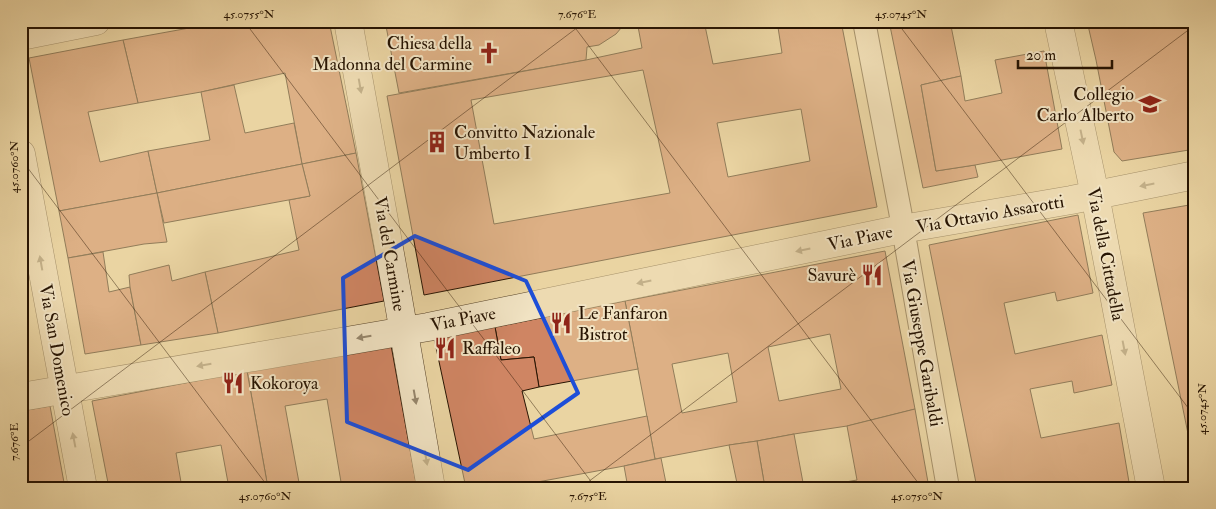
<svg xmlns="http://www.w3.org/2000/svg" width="1216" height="509" viewBox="0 0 1216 509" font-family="'IM FELL Double Pica',serif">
<rect width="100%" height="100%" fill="#ead4a2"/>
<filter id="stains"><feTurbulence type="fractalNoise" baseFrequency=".004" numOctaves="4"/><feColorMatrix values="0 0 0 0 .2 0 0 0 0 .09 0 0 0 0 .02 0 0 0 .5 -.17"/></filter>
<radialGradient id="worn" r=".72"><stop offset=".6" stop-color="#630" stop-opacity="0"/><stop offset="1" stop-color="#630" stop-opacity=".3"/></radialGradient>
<g fill="#cf8563" stroke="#271402" fill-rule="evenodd">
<polygon points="228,21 329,21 356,153 302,164 285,73 201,92 138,103 123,40"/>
<polygon points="385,21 627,21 616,34 599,45 587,47 586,60 399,93"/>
<path d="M637,21h67l9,43 69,-11 -5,-32h64l36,186 -453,88 -37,-199 199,-36 56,-12zM643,70l27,123 -176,31 -23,-124zM801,109l9,52 -82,16 -11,-54z"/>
<polygon points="889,21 950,21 961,76 921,85 936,171 975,165 978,177 923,188"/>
<polygon points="1087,21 1195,21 1195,149 1122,161 1114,152 1096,60"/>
<polygon points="123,40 138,103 88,112 100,162 148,151 157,193 59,211 29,58"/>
<polygon points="1044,51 1062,149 975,165 936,171 921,85 961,76 965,101 1002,93 995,60"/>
<polygon points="234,85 245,133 294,123 302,164 157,193 148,151 210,140 201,92"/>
<polygon points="356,153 384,301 218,333 205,272 299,250 289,200 310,196 302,164"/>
<polygon points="302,164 310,196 164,223 157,193"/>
<polygon points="157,193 167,242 144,244 68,258 59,211"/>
<polygon points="1195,204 1195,468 1143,213"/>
<polygon points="1078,215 1093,293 1057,301 1055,292 1004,303 1015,354 1102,335 1112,385 1074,393 1072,381 1030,389 1041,438 1119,423 1130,488 977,488 929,245"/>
<path d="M885,251l30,158 -68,17 -53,8 -37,7 -28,4 -74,14 -30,-158zM830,334l11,55 -62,12 -11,-54zM728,353l9,49 -55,11 -10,-49z"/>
<polygon points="103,252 109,292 130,287 141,345 85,354 68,258"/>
<polygon points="169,265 172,281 205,272 218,333 141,345 130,287 129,275"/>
<polygon points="625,301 638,369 539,387 534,357 501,360 495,327"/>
<polygon points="495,327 501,360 534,357 539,387 522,391 534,439 647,416 655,459 624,466 505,488 466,488 434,338"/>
<polygon points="21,337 27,367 21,368"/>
<polygon points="391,345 417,488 342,488 327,399 285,406 300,488 268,488 247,371"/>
<polygon points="247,371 268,488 229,488 221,445 176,453 182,488 109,488 92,401"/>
<polygon points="50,406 65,488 21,488 21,411"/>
<polygon points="915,409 929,488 811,488 857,480 847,426"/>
<polygon points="794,434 804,488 765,488 757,441"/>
<polygon points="757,441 765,488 738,488 729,445"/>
<polygon points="661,458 667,488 628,488 624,466"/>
<polygon points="537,482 538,488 505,488"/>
</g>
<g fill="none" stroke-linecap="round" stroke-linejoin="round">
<g stroke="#58442a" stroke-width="24">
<polyline id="pedestrian" points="864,21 900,211 948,488"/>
</g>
<g stroke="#58442a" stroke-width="29">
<g id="minor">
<path d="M348,21c29,156 56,311 83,467"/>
<polyline points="1058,21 1095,195 1151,488"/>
<polyline points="21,154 83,488"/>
<polyline points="21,397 428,327 902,229 1071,200 1195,175"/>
</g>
</g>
<g stroke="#58442a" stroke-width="29">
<polyline id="tertiary" points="21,36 96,21"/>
</g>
<use href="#pedestrian" stroke="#f1e3c3" stroke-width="22"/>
<use href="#minor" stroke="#f1e3c3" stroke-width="28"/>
<use href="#tertiary" stroke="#f1e3c3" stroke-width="28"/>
</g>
<defs><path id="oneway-solid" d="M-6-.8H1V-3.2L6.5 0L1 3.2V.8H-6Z" transform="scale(1.25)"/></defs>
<g fill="#96866c">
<use href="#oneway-solid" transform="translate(360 86) rotate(80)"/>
<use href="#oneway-solid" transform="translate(1082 137) rotate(78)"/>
<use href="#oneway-solid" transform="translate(1147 185) rotate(169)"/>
<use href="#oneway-solid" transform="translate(803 250) rotate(168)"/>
<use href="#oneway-solid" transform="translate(41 263) rotate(-100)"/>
<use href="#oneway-solid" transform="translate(644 282) rotate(168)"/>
<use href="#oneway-solid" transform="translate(364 337) rotate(170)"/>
<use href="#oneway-solid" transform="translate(1124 348) rotate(79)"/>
<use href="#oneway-solid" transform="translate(204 365) rotate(170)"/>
<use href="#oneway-solid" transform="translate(415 397) rotate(80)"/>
<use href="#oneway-solid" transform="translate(74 440) rotate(-101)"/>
<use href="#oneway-solid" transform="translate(426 458) rotate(80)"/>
</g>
<path d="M0 0H1216V509H0ZM415,236l111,45 52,112 -110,77 -121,-48 -4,-144z" fill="#ead4a2" fill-opacity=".55" fill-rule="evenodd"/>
<path fill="none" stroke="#1d4ed8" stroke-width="4" stroke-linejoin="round" d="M415,236l111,45 52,112 -110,77 -121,-48 -4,-144z"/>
<path fill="none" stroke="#271402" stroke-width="1" stroke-opacity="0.45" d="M244,21l352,467M570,21l352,467M896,21l299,396M21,159l248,329M21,447l565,-426M580,488l615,-463M1193,488l2,-1"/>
<defs>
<g id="church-bare" transform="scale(1.725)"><path d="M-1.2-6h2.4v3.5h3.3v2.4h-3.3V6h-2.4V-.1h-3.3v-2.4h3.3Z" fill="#8f2418" stroke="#f1e3c3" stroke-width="2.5" paint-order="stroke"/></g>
<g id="university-bare" transform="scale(1.725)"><path d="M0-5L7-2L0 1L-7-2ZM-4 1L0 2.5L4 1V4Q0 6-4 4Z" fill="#8f2418" stroke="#f1e3c3" stroke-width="2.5" paint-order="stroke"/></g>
<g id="building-bare" transform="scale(1.725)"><path d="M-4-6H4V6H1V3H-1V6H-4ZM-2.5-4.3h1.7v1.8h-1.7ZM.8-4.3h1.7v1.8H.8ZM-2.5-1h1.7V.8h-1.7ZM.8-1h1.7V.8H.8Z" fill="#8f2418" stroke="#f1e3c3" stroke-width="2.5" paint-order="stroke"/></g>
<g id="restaurant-bare" transform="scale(1.725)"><path d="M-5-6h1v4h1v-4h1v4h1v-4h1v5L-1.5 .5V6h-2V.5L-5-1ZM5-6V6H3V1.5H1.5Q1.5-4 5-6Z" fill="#8f2418" stroke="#f1e3c3" stroke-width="2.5" paint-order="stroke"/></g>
</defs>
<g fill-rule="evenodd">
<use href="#church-bare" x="489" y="53"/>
<use href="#university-bare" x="1150" y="104"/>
<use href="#building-bare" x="437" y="142"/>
<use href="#restaurant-bare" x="872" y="275"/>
<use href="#restaurant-bare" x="561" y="323"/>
<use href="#restaurant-bare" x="445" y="348"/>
<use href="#restaurant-bare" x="233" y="383"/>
</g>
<g text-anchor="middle" stroke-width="4" stroke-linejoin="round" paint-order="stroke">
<g font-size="18" fill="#271402" stroke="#f1e3c3" text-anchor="start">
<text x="472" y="49" text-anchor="end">Chiesa della<tspan x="472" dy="21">Madonna del Carmine</tspan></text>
<text x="1134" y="100" text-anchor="end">Collegio<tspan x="1134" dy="21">Carlo Alberto</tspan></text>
<text x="454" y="138">Convitto Nazionale<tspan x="454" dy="21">Umberto I</tspan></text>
<text x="856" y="281" text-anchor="end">Savurè</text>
<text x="578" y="319">Le Fanfaron<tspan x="578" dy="21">Bistrot</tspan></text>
<text x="462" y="354">Raffaleo</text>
<text x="250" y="389">Kokoroya</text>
</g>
<g font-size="18" fill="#271402" stroke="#f1e3c3">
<text transform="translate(990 214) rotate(-10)" y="6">Via Ottavio Assarotti</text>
<text transform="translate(860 238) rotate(-12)" y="6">Via Piave</text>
<text transform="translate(390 254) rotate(80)" y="6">Via del Carmine</text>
<text transform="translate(1106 254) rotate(79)" y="6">Via della Cittadella</text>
<text transform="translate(463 319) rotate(-11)" y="6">Via Piave</text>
<text transform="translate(922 343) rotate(80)" y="6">Via Giuseppe Garibaldi</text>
<text transform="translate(57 350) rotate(80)" y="6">Via San Domenico</text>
</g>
</g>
<rect width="1216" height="509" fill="none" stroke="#ead4a2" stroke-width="55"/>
<path d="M1018 60v8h94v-8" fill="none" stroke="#271402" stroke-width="2.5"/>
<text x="1026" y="60" font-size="15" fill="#271402" stroke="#f1e3c3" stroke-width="4" paint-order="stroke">20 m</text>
<rect x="28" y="28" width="1160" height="454" fill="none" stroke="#271402" stroke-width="2"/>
<g font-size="12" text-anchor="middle" fill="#271402">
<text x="249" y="18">45.0755°N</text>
<text x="577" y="18">7.676°E</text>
<text x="901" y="18">45.0745°N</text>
<text transform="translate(14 167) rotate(-90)" y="4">45.0760°N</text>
<text transform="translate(1202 409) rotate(-90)" y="4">45.0745°N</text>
<text transform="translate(14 442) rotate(-90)" y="4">7.676°E</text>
<text x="265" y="500">45.0760°N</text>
<text x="588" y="500">7.675°E</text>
<text x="917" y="500">45.0750°N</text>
</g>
<rect width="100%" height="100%" filter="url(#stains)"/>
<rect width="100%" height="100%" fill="url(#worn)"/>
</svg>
